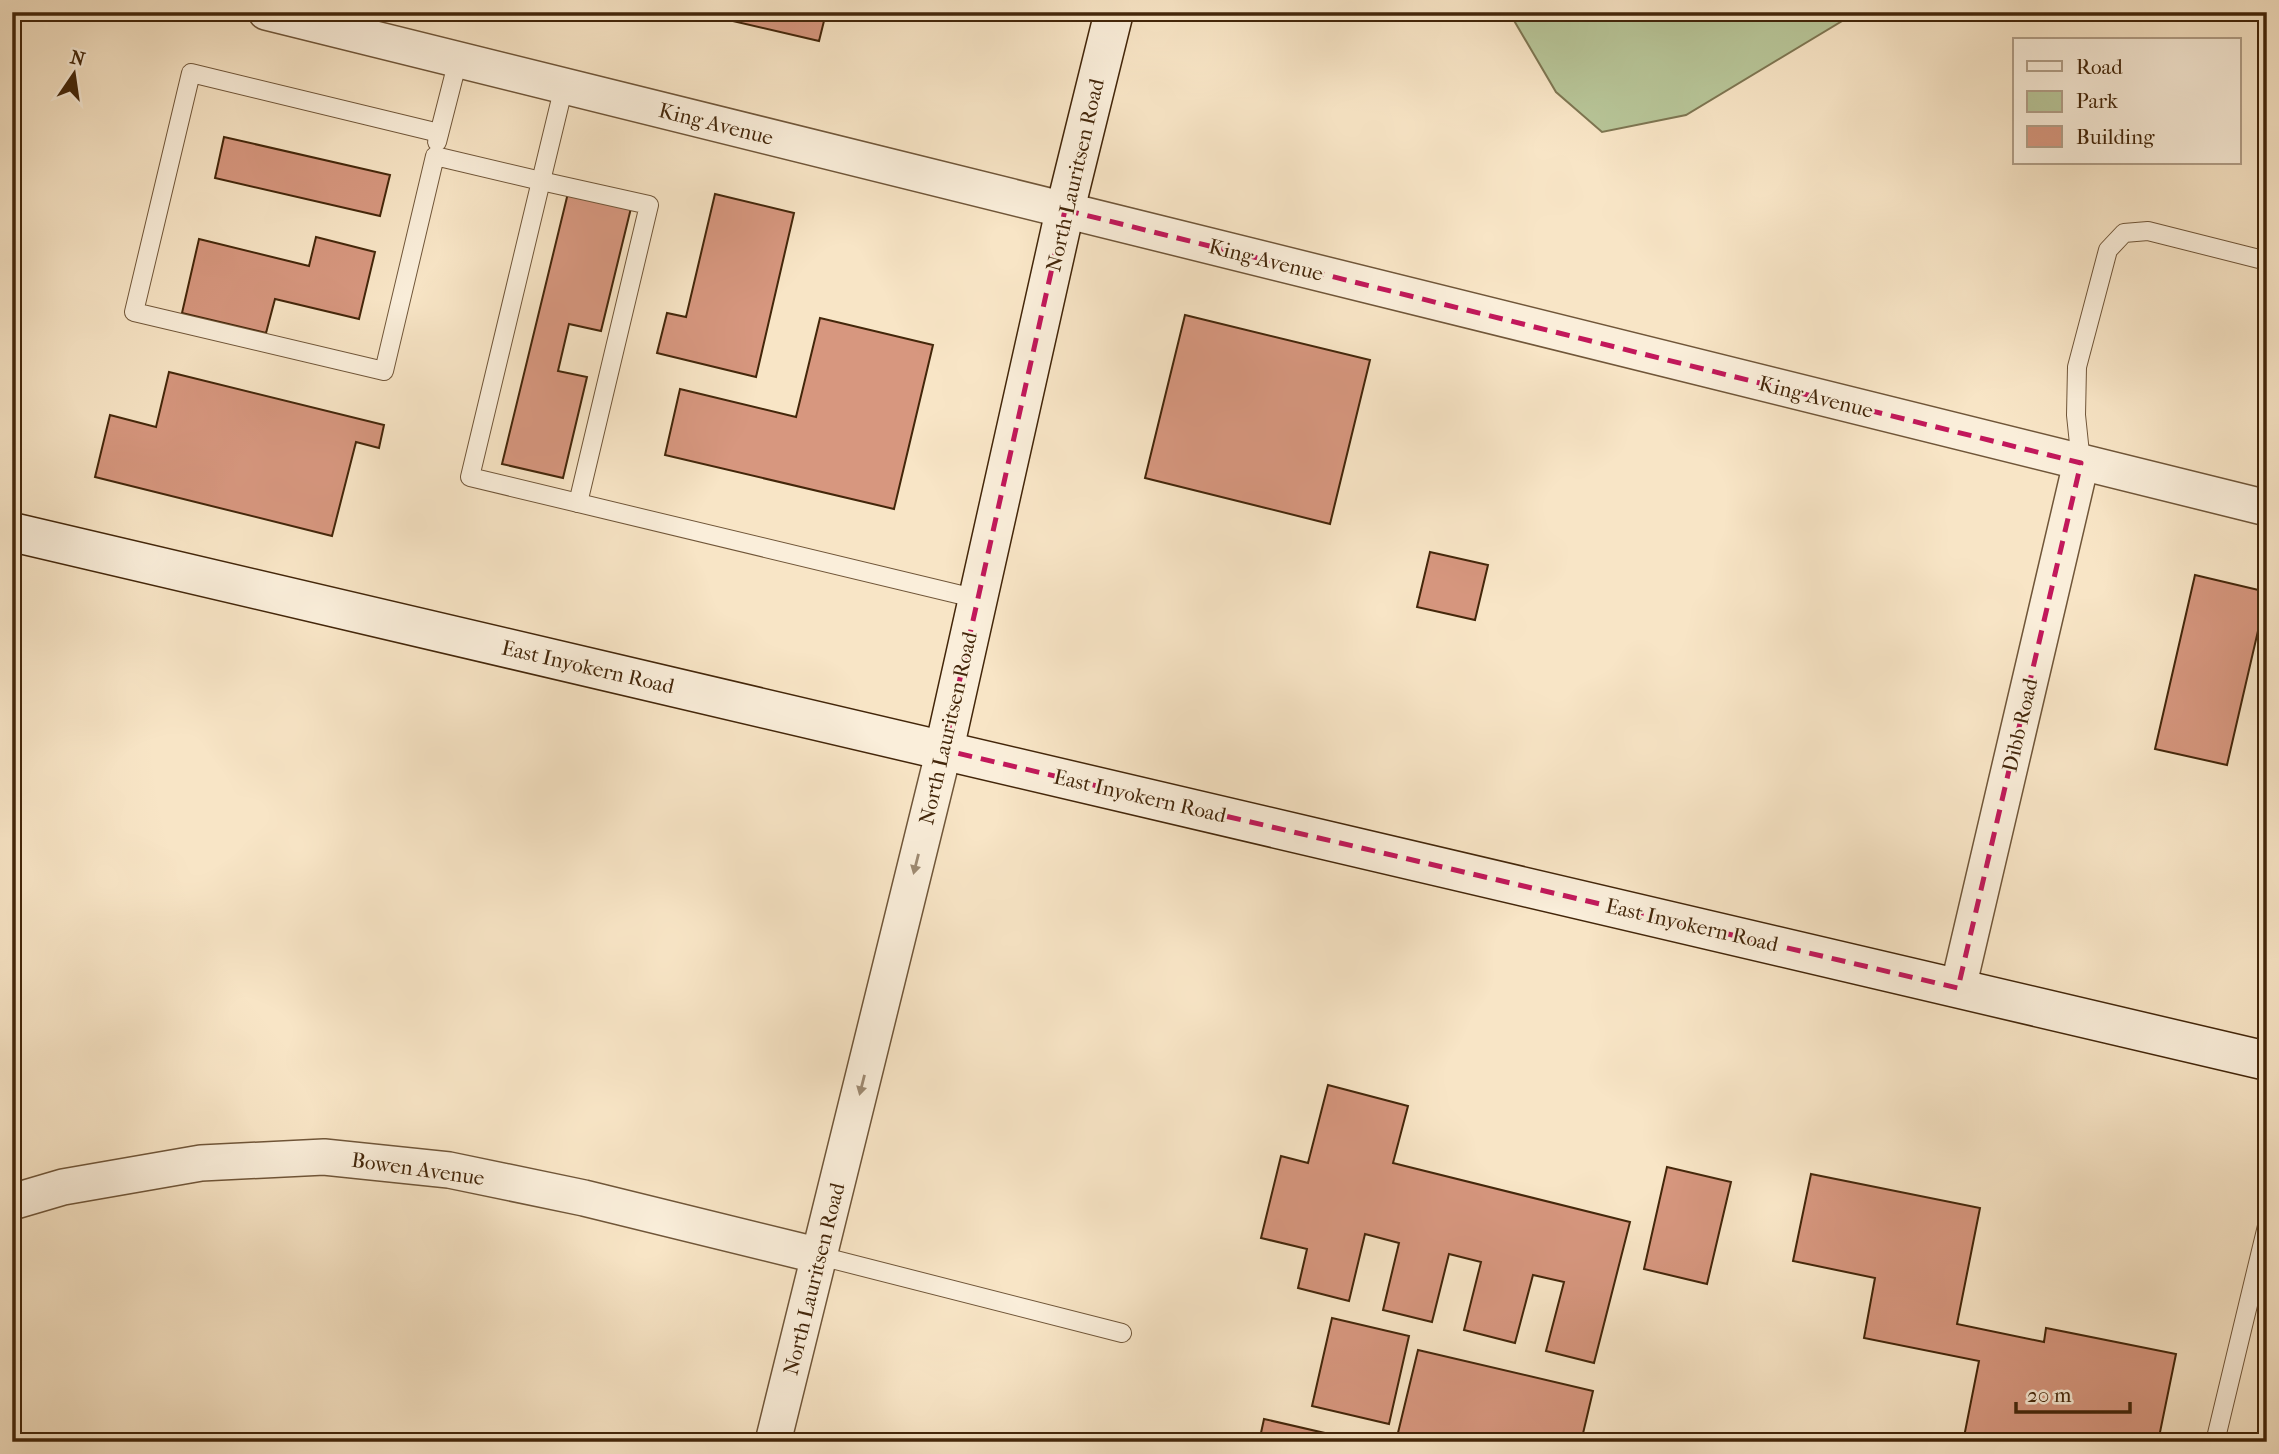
<svg xmlns="http://www.w3.org/2000/svg" width="2279" height="1454" viewBox="0 0 2279 1454" font-family="'IM FELL French Canon',serif">
<rect width="100%" height="100%" fill="#f8e5c6"/>
<filter id="stains"><feTurbulence type="fractalNoise" baseFrequency=".00286" numOctaves="4"/><feColorMatrix values="0 0 0 0 .2 0 0 0 0 .09 0 0 0 0 .02 0 0 0 .5 -.17"/></filter>
<radialGradient id="worn" r=".72"><stop offset=".6" stop-color="#630" stop-opacity="0"/><stop offset="1" stop-color="#630" stop-opacity=".3"/></radialGradient>
<polygon fill="#b8c699" stroke="#7e7652" stroke-width="2" points="1509,12 1857,12 1686,115 1602,132 1556,92"/>
<g fill="#d7977f" stroke="#43260a" stroke-width="2">
<polygon points="694,12 823,12 826,13 819,41"/>
<polygon points="2247,12 2267,12 2267,23 2245,18"/>
<polygon points="224,137 390,175 380,216 215,178"/>
<polygon points="568,193 631,208 601,331 569,324 558,371 587,377 563,478 502,464"/>
<polygon points="715,194 794,213 756,377 657,353 667,313 686,317"/>
<polygon points="316,237 375,252 359,319 275,299 266,333 182,313 199,239 309,266"/>
<polygon points="1185,315 1370,360 1330,524 1145,478"/>
<polygon points="820,318 933,345 894,509 665,455 680,389 796,417"/>
<polygon points="169,372 384,425 379,448 356,442 332,536 95,477 110,415 156,427"/>
<polygon points="1430,552 1488,565 1475,620 1417,607"/>
<polygon points="2195,575 2267,592 2227,765 2155,749"/>
<polygon points="1328,1085 1408,1106 1393,1163 1630,1222 1594,1363 1546,1351 1564,1282 1533,1275 1515,1343 1464,1330 1481,1262 1449,1254 1432,1322 1383,1310 1399,1243 1365,1234 1349,1301 1298,1288 1307,1249 1261,1238 1281,1156 1308,1163"/>
<polygon points="1667,1167 1731,1182 1707,1284 1644,1269"/>
<polygon points="1811,1174 1980,1208 1957,1324 2044,1342 2046,1328 2176,1354 2158,1442 1963,1442 1979,1361 1864,1338 1875,1278 1793,1261"/>
<polygon points="1332,1318 1409,1336 1389,1424 1312,1406"/>
<polygon points="1418,1350 1593,1391 1581,1442 1396,1441"/>
<polygon points="1264,1419 1364,1442 1259,1442"/>
</g>
<g fill="none" stroke-linecap="round" stroke-linejoin="round">
<g stroke="#705639" stroke-width="20">
<g id="lane">
<polyline points="564,86 541,181 649,205 578,503"/>
<polyline points="439,133 191,73 134,312 384,371 435,156 541,181 470,477 978,599"/>
<polyline points="437,142 458,60"/>
<polyline points="2081,463 2076,415 2077,367 2108,250 2124,233 2148,231 2267,261"/>
<polyline points="820,1256 1122,1333"/>
<polyline points="2215,1442 2267,1226"/>
</g>
</g>
<g stroke="#705639" stroke-width="38">
<g id="street">
<polyline points="266,12 2267,508"/>
<polyline points="1958,988 2081,463"/>
<polyline points="12,1202 63,1187 201,1163 324,1157 449,1170 584,1198 820,1256"/>
<polyline points="773,1442 944,750"/>
</g>
</g>
<g stroke="#43260a" stroke-width="41">
<g id="secondary">
<polyline points="12,532 2267,1061"/>
<polyline points="944,750 1065,210 1114,12"/>
</g>
</g>
<use href="#lane" stroke="#faeeda" stroke-width="18"/>
<use href="#street" stroke="#faeeda" stroke-width="35"/>
<use href="#secondary" stroke="#faeeda" stroke-width="38"/>
</g>
<defs><path id="oneway-solid" d="M-6-.8H1V-3.2L6.5 0L1 3.2V.8H-6Z" transform="scale(1.75)"/></defs>
<g fill="#9e8a72">
<use href="#oneway-solid" transform="translate(916 864) rotate(104)"/>
<use href="#oneway-solid" transform="translate(862 1085) rotate(104)"/>
</g>
<path fill="none" stroke="#c2185b" stroke-width="5" stroke-dasharray="14 9" stroke-linejoin="round" d="M1065,210l1016,253 -123,525 -1014,-238z"/>
<g text-anchor="middle" stroke-width="5" stroke-linejoin="round" paint-order="stroke">
<g font-size="21" fill="#43260a" stroke="#faeeda">
<text transform="translate(716 124) rotate(14)" y="7">King Avenue</text>
<text transform="translate(1075 175) rotate(-77)" y="7">North Lauritsen Road</text>
<text transform="translate(1266 260) rotate(14)" y="7">King Avenue</text>
<text transform="translate(1816 397) rotate(14)" y="7">King Avenue</text>
<text transform="translate(588 667) rotate(13)" y="7">East Inyokern Road</text>
<text transform="translate(2020 725) rotate(-77)" y="7">Dibb Road</text>
<text transform="translate(948 728) rotate(-77)" y="7">North Lauritsen Road</text>
<text transform="translate(1140 796) rotate(13)" y="7">East Inyokern Road</text>
<text transform="translate(1692 925) rotate(13)" y="7">East Inyokern Road</text>
<text transform="translate(418 1169) rotate(8)" y="7">Bowen Avenue</text>
<text transform="translate(814 1279) rotate(-76)" y="7">North Lauritsen Road</text>
</g>
</g>
<rect width="2279" height="1454" fill="none" stroke="#f8e5c6" stroke-width="42"/>
<rect x="14" y="14" width="2251" height="1426" fill="none" stroke="#43260a" stroke-width="3.5"/>
<rect x="21" y="21" width="2237" height="1412" fill="none" stroke="#43260a" stroke-width="2"/>
<rect x="2013" y="38" width="228" height="126" fill="#faeeda" stroke="#b19e87" stroke-width="2"/>
<rect x="2027" y="61" width="35" height="10" fill="#faeeda" stroke="#b19e87" stroke-width="2"/>
<text x="2076" y="74" font-size="21" fill="#43260a">Road</text>
<rect x="2027" y="91" width="35" height="21" fill="#b8c699" stroke="#b19e87" stroke-width="2"/>
<text x="2076" y="108" font-size="21" fill="#43260a">Park</text>
<rect x="2027" y="126" width="35" height="21" fill="#d7977f" stroke="#b19e87" stroke-width="2"/>
<text x="2076" y="144" font-size="21" fill="#43260a">Building</text>
<g transform="translate(74 74) rotate(13)" stroke="#faeeda" stroke-width="5" paint-order="stroke">
<path d="M0-5L12 26L0 18L-12 26Z" fill="#43260a"/>
<text y="-10" font-size="19" font-weight="bold" text-anchor="middle" fill="#43260a">N</text>
</g>
<path d="M2016 1402v10h114v-10" fill="none" stroke="#43260a" stroke-width="3.5"/>
<text x="2027" y="1402" font-size="21" fill="#43260a" stroke="#faeeda" stroke-width="5" paint-order="stroke">20 m</text>
<rect width="100%" height="100%" filter="url(#stains)"/>
<rect width="100%" height="100%" fill="url(#worn)"/>
</svg>
